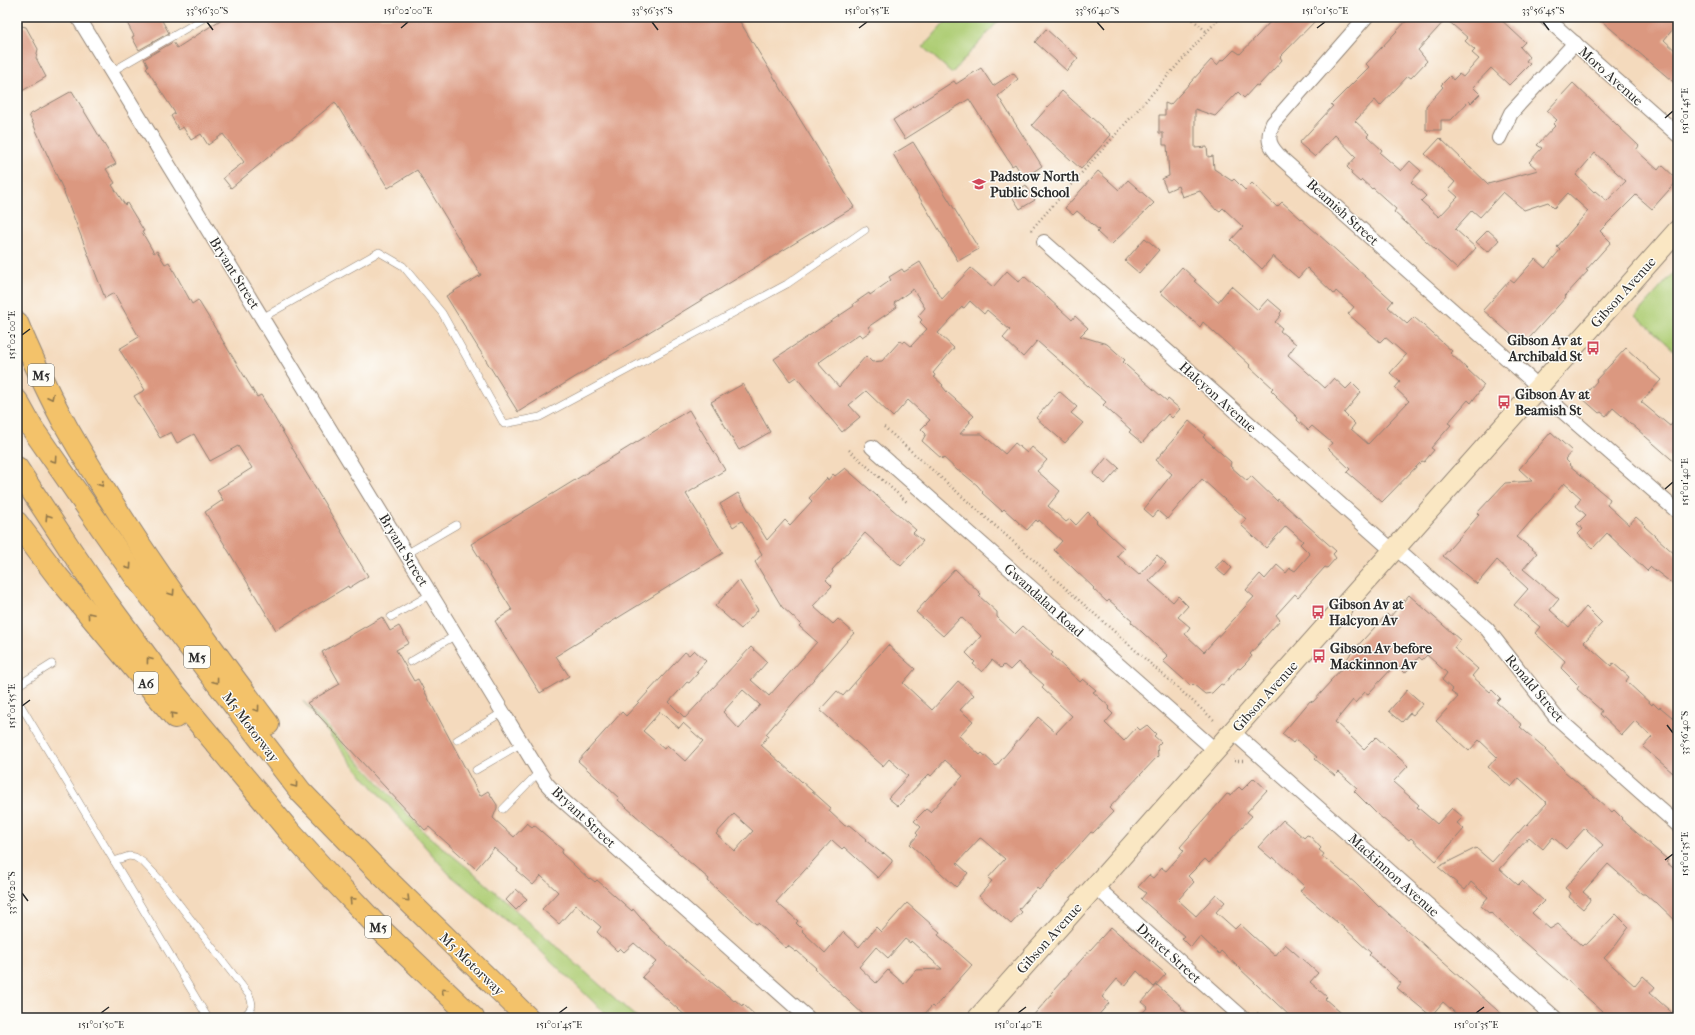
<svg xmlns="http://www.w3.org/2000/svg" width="1695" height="1035" viewBox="0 0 1695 1035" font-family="'IM FELL French Canon',serif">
<rect width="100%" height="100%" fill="#fdfcf7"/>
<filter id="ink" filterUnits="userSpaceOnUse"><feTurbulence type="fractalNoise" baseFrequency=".025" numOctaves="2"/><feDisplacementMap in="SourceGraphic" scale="8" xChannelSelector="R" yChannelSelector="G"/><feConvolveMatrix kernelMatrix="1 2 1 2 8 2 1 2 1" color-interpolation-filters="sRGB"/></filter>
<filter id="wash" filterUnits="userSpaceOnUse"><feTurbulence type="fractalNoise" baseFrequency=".012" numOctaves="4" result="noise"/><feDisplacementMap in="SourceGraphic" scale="16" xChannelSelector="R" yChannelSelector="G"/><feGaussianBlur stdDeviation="0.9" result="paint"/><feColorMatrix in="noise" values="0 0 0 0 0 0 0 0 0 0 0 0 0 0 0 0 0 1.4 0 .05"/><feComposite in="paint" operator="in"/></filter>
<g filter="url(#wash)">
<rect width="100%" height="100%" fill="#f4dabd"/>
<g fill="#aecd75" stroke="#6c7c50">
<polygon points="950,17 1002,17 952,73 923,47"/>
<polygon points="1678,268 1678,354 1636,315"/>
<polygon points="303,701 426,834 474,873 637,1018 610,1018 521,932 450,875 356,768"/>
</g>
<g id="blocks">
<g fill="#db9880" fill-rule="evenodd">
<polygon points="124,17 160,17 169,33 139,50 132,37 134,36"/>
<polygon points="225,17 737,17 854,207 518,412 446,296 481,275 417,170 388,188 335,102 231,188 223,178 244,162 223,134 208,145 201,134 191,140 183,127 179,130 171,116 175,113 146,68 148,66 144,59 173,42 177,48"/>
<polygon points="1280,17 1319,17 1280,57 1282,60 1274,69 1258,86 1256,85 1244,98 1238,92 1215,116 1195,109 1195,148 1207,147 1208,157 1213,156 1214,169 1232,181 1234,179 1245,190 1252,183 1277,207 1282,202 1393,301 1388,307 1407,324 1414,317 1452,351 1450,353 1484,385 1471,403 1468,400 1448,423 1451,425 1431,448 1434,450 1424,462 1422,461 1382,502 1347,472 1350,469 1328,448 1332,443 1312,426 1308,430 1297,420 1298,418 1276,397 1277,396 1271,390 1273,388 1249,366 1250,365 1203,322 1200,327 1160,292 1182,267 1196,280 1194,281 1218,302 1231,286 1258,310 1268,299 1282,311 1280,313 1281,315 1275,322 1282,328 1280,331 1296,344 1288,355 1325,388 1334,378 1346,389 1352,383 1361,392 1344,413 1355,424 1351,429 1368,444 1409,401 1395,388 1400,382 1390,373 1406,355 1385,337 1380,342 1348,314 1354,307 1336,291 1334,294 1307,268 1298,278 1273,256 1262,269 1231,240 1243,227 1223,208 1220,211 1217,209 1216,210 1200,191 1182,197 1178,186 1167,191 1162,179 1169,176 1167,145 1163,145 1163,133 1159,133 1159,115 1165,115 1165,103 1170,105 1211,60 1217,65 1222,59 1224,60 1234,50 1240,54 1272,20 1275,23"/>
<path d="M1410,17h88l27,25 -5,5 9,10 -3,4 4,3 -21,21 -18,-17 -18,19 7,7 -9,9 -2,-2 -18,19h-10v10h-15v-24l17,-19 -2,-2 9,-9 3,4 6,-6 4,3 16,-18 -7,-6 3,-3 -10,-9 3,-3 -22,-19 -28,31 9,11 -16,17 -3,-2 -28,30 -5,-6 -20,21 14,13 -2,2 15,14 -2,3 21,18 9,-10 11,10 -10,11 15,14 -5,5 18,16 19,-20 -9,-8 6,-7 -30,-28 15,-16 48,46 50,-14 -9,-8 13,-14 -5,-3 18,-19 -2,-2 4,-4 -10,-9 26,-28 66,63 -3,4 22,20 4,-5 16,15 -26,29 -16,-14 -36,36 11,11 -25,28 2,1 -23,25 1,1 -43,48 -40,-35 27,-30 4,3 21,-24 10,9 15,-18 -3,-3 31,-36 -20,-18 -14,15 -6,-6 -24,8 -21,-18 -23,25 -8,-7 -17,19 21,19 -19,21 -63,-57 2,-3 -23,-21 -1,1 -10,-9 -2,2 -9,-8 1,-2 -5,-5 9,-10 -21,-22 -20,22 -16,-14 34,-37 -2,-1 38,-38 -3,-3zM1595,153l31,28 -19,20 -12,-10 -1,1 -18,-17z"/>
<polygon points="1597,17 1678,17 1678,23 1664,40 1678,53 1678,86"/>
<polygon points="17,25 26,27 38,49 36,58 46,77 17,94"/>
<polygon points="1046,29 1078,58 1067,71 1035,42"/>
<polygon points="981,68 993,86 1013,73 1018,79 998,96 1042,166 1024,178 1015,164 1012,166 969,99 905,139 893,120 954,81 956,84"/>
<polygon points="72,91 116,164 106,169 115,183 112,185 125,205 127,203 144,231 142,232 154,253 157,251 165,264 169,262 192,304 198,300 257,397 261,395 297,456 296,456 368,576 349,588 348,586 276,630 205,512 223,500 217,490 252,468 238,446 210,461 194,434 177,443 171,432 160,438 134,396 145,390 119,349 139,337 114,293 105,298 62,187 29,115"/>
<polygon points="1062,91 1111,135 1081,169 1032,125"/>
<polygon points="913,142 979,249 958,261 893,154"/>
<polygon points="1098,171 1119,190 1128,180 1154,203 1111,245 1097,232 1099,230 1077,211 1073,215 1065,208"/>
<polygon points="1026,185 1035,200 1020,209 1011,195"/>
<polygon points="1488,230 1499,240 1488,252 1476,242"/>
<polygon points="1145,238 1159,250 1139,273 1125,261"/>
<path d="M920,262l22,37 29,-31 22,19 14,-16 12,11 5,-6 48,44 3,-4 13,12 -8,8 27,8 18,16 -2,2 4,4 34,30 6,5 1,-2 12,10 -8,9 -4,-4 -26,29 -13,-11 2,-2 -28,-25 3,-3 -69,-61 -14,16 -20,-19 7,-8 -23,-20 -3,4 -14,-13 -6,7 -2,-1 -24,26 16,15 -21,25 2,2 -1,2 9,8 -1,1 5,6 27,24 -5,5 1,1 -10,12h22l23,20 10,-11 12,10 5,-6 15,13 -10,11 23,20 -12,15 18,16 4,-3 6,6 12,-13 9,9 -1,1 28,26 -7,8 22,19 18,-20 9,8 -17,18 24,21 5,-6 10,10 -10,11 12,10 -5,7 19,18 50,-55 -8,-7 14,-16 5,5 12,-14 9,8 4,-5 5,3 15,-17 -10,-10 3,-3 -17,-15 -20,22 -25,-23 5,-6 -44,-40 -35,40 -9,-8 -5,6 -9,-8 28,-35 -16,-14 33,-39 16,14 -2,2 28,25 -1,4 17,15 4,-5 26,25 1,-2 58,52 -3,3 3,4 -9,10 -2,-1 -27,30 -3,-3 -19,21 4,5 -30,34 2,2 -6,7 -6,6 -2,-1 -15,17 -2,-1 -9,9 -7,1 -12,-10 -2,2 -28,-25 5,-5 -37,-34 1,-2 -23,-20 -2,2 -14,-13 1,-1 -40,-38 8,-9 -23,-21 -1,2 -2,-2 -9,10 -23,-21 -2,2 -20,-18 1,-1 -6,-7 -17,-14h-2l-15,-14 -1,2 -20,-18 4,-7 -5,-5 9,-9 -22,-20 -15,17 -27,-26 -17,14 11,12 -18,15 -46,-55 -6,4 -16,-22 80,-53 -1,-2 16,-11 1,2 21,-15 -2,-3 13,-8 2,3zM913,289l12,19 -7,8 4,4 -2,2 7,7 -16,17 -6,-5 -2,2 -3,-2 -18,20 -10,1 -6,-6 -27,31 -21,-24 41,-29 3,3 9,-6 -3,-4 29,-20 -3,-4z"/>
<polygon points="1626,348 1661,380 1641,402 1670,426 1678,417 1678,465 1613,408 1606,416 1601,412 1599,413 1582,398 1597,381 1596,380"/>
<polygon points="743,384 770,432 739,450 711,402"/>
<polygon points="1059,391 1077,407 1071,413 1083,423 1065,443 1036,418"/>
<polygon points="689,410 725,470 686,494 723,553 556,656 569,676 540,693 495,621 512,610 471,544"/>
<polygon points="1551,432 1572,451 1565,459 1570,464 1569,465 1610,499 1607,505 1629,525 1636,517 1645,525 1644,526 1678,557 1678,588 1651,567 1647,571 1607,533 1593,548 1578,534 1583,529 1577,524 1586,515 1576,506 1581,498 1564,483 1517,537 1537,553 1523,569 1559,599 1550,610 1569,627 1586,607 1602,623 1584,642 1611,666 1613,663 1629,677 1626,681 1652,705 1653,703 1659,709 1660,707 1678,722 1673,729 1678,734 1678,767 1673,773 1643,747 1652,737 1635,721 1622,735 1600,714 1602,711 1577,689 1579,686 1561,668 1565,661 1535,633 1540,627 1514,605 1528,589 1497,560 1477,584 1443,556 1479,515 1477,513 1505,483 1532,481 1519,469"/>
<polygon points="1107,457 1119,468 1105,484 1093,474"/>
<path d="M845,468l71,62 -3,3 10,8 -22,25 -36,-33 -33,37 1,2 -7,8 6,6 -19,20 20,18 5,-5 16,14 -88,101 2,2 -7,9 70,63 -2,3 16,15 4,-1 17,14 -1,1 18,14 1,-1 8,7v2l-14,16 -34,-31 -2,2 -10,-9 -56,62 22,19 -2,2 7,7 -1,1 23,22 18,-21 16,15 17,-20 5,5 26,-29 33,29 -2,3 34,30 -38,43 -2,-2 -11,12h-54l-52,-49 1,-1 -19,-17 -1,1 -8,-6 -2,2 -28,-25 -2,1 -48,-43 1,-2 -66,-57 -25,-22 1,-2 -41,-37 44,-49 4,4 59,-64 4,3 5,-5 12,11 -10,11 2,1 -9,10 -2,-1 -18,20 16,16 66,-71 16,15 -16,18 18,16 48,-54 -18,-16 2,-2 -19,-17 -27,-45 7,-8 -20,-33 -9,6 -13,-23 18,-11 29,47 18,-20 5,5 22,-24 -3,-3 18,-20 1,2 5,-6 2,2zM743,690l17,15 -21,24 -16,-17zM660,712l19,16 4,-5 20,18 -18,20 -18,-16 -3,4 -21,-18zM734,814l19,17 -18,20 -19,-17zM905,939l5,4 1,-2 31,28 -26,1 -12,14 -16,-14 -12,13 -17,-16 17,-20 12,11z"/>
<polygon points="1223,559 1232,568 1225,576 1215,568"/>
<polygon points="955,569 981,594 979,596 997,612 997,617 1015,634 1023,626 1053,653 1051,655 1080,682 1083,679 1096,690 1093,692 1110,707 1108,709 1113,714 1105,723 1124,741 1137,727 1140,730 1147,725 1156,734 1154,736 1161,742 1157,746 1158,756 1109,808 1113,812 1093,833 1091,832 1039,890 1037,888 1019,909 1022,912 1011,924 979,896 992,881 988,878 1005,859 982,839 980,838 957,863 968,873 956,887 910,844 918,835 916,833 921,827 914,821 926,809 930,812 963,776 945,760 931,776 929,774 898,806 888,798 908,776 889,759 883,766 820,710 837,691 843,696 888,645 915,669 903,683 932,710 958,681 974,695 960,710 973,721 959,736 980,755 982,753 996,766 1038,717 1056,733 1072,716 1042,688 1044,685 1018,662 1010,670 1004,665 1001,668 992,660 982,672 973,664 975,662 966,653 981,636 961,617 943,636 916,612"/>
<polygon points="739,580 758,610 741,629 715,606"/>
<polygon points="1409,595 1460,640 1454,648 1478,669 1472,676 1490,692 1492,690 1500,698 1496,702 1522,725 1520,727 1546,749 1545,750 1564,770 1564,771 1612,812 1614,810 1622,818 1621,819 1668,860 1666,862 1678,872 1678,923 1656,902 1654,902 1645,894 1642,894 1608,864 1583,892 1591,899 1583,909 1569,897 1571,893 1565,888 1603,845 1585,828 1566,849 1553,837 1543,849 1529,837 1500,869 1518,885 1522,881 1544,901 1532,913 1550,929 1558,924 1582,946 1584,944 1586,945 1616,914 1629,927 1616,945 1604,958 1635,986 1643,976 1655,987 1650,993 1678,1018 1610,1018 1491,913 1490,914 1481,906 1488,897 1471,882 1465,890 1438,867 1476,848 1492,862 1526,824 1527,825 1547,803 1519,778 1511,787 1488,767 1497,757 1479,740 1469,751 1436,721 1458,697 1451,692 1453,690 1442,680 1447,673 1427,655 1422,660 1419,657 1405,673 1396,664 1368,694 1365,692 1355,703 1353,700 1335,722 1364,749 1376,737 1408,766 1393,782 1419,805 1417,807 1437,824 1452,808 1463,817 1457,823 1464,829 1436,861 1411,838 1409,840 1377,814 1354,791 1357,788 1339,772 1335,776 1315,759 1317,757 1296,739 1293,743 1282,734 1310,701 1313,702 1331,682 1330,681 1347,663 1345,662 1351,653 1387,614 1390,617"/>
<polygon points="382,617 390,631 399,626 409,643 396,650 414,681 418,679 480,796 488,791 497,805 497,808 493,818 514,837 527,823 532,827 534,825 563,850 561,853 589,879 590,878 595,882 597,880 632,911 633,909 651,930 684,959 734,1001 735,1000 742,1006 743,1004 758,1018 688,1018 642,977 656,962 634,943 624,952 620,948 617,951 597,932 601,927 576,905 559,924 542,909 558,892 541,876 533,885 517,871 518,869 494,848 476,869 429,827 425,830 307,703 340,684 322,652"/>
<polygon points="1407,690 1423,704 1413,715 1410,713 1402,722 1389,711"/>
<polygon points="1254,778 1267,790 1247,812 1252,816 1209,863 1205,859 1188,876 1194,882 1178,900 1196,916 1216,894 1225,902 1216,912 1235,929 1240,924 1275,956 1285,944 1318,973 1310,982 1327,997 1325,999 1347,1018 1292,1018 1221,951 1219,954 1200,936 1191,947 1182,938 1184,936 1141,899 1146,893 1138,887 1149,875 1153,878 1162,868 1166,871 1184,851 1180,847 1227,794 1230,795 1239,787 1242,790"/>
<polygon points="1283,820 1304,838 1307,835 1310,836 1321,848 1319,850 1324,854 1322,857 1329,861 1355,883 1379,907 1380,906 1506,1018 1461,1018 1443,1002 1431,1016 1397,988 1401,983 1369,955 1371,953 1344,928 1300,891 1304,886 1273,857 1272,859 1258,847"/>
<polygon points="516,889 527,899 516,910 506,900"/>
<polygon points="1111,927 1166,974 1154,987 1137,971 1125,986 1117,979 1102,997 1109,1003 1096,1018 1031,1018 1053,993 1052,992"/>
<polygon points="1157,985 1182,1007 1181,1008 1192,1018 1138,1018 1148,1007 1142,1002"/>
</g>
</g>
</g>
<g filter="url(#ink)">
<use href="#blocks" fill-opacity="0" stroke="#908274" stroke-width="1"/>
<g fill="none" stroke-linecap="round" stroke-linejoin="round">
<g stroke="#908274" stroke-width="8">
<g id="lane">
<polyline points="111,72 206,17"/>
<polyline points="262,318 379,252 403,266 442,313 504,424 540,417 787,284 865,230"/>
<polyline points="406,554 456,525"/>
<polyline points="391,617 431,594"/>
<polyline points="410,662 456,635"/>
<polyline points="17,686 52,664"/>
<polyline points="17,699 208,1018"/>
<polyline points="457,740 503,712"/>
<polyline points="476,770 522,743"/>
<polyline points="503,809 539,772"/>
<path d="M114,861l15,-5 6,1 9,6 18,19 87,113c6,12 2,14 -7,23"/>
</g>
</g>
<g stroke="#908274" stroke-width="16">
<g id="street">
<polyline points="78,17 546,783 559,797 808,1018"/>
<path d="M1366,17l-93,106c-7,17 -4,23 9,36l257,228"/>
<polyline points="1545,17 1678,135"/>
<polyline points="1499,138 1511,113 1575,43"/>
<polyline points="1044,242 1393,551"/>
<polyline points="1537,389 1678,512"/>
<polyline points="872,447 1216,751"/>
<polyline points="1396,548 1487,629 1555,716 1678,825"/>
<polyline points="1233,732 1555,1018"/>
<polyline points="1096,887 1243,1018"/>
</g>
</g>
<g stroke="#908274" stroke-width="22">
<polyline id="secondary" points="978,1018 1678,230"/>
</g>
<g stroke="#908274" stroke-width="24">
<g id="highway">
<path d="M17,323c15,35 31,71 50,105 59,103 129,200 201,296"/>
<polyline points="17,401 32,428 135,576 301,792 379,872 528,1018"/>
<polyline points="17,468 70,549 107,603 169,687 289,831 327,873 379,928 473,1018"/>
<polyline points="17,523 58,577 175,717"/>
</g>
</g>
<g stroke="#908274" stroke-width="2.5" stroke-dasharray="1 3" stroke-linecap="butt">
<polyline points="1190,17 1207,32"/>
<polyline points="1031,230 1220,17"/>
<polyline points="884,427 1215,721"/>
<polyline points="849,450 908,503"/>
<polyline points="1234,761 1244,761"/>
<polyline points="1257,1013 1263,1018"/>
</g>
<use href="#lane" stroke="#fff" stroke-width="7"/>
<use href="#street" stroke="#fff" stroke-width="14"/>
<use href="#secondary" stroke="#fae7c3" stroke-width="20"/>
<use href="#highway" stroke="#f3c26a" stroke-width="22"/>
</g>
<defs><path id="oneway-chevron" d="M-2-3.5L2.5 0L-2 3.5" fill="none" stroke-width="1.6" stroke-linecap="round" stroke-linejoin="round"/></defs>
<g stroke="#8f764a">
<use href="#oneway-chevron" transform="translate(51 397) rotate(64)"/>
<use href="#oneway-chevron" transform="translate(54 460) rotate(55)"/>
<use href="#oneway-chevron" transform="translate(101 484) rotate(58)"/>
<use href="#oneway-chevron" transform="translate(48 517) rotate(-123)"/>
<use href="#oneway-chevron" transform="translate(129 567) rotate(55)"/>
<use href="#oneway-chevron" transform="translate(172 593) rotate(56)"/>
<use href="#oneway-chevron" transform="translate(90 615) rotate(-130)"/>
<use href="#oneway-chevron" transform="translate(149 660) rotate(-127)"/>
<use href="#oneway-chevron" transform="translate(216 681) rotate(53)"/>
<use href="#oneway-chevron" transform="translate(257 709) rotate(53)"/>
<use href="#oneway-chevron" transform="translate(173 715) rotate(-132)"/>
<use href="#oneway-chevron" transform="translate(295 785) rotate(53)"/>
<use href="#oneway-chevron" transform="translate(407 899) rotate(45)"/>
<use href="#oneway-chevron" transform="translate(352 900) rotate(-134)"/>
<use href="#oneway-chevron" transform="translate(444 991) rotate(-137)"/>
</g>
</g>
<path fill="none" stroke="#2b2b2b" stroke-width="1.5" d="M207,22l6,8M652,22l6,8M1097,22l7,8M1543,22l6,8M401,28l7,-6M859,28l8,-6M1317,28l8,-6M1665,118l8,-7M22,335l8,-6M1665,489l8,-7M22,706l8,-6M1667,725l6,8M1665,860l8,-6M22,893l6,8M101,1013l8,-6M559,1013l8,-6M1018,1013l8,-6M1476,1013l8,-6"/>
<defs>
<g id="school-bare" transform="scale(1.08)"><path d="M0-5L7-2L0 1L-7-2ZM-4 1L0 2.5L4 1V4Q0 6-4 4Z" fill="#d1495b" stroke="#fdfcf7" stroke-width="2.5" paint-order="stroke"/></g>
<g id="bus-bare" transform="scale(1.08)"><path d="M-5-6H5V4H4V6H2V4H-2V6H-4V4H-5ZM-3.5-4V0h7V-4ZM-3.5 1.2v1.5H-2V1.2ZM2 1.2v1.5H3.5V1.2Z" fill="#d1495b" stroke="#fdfcf7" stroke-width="2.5" paint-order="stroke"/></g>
</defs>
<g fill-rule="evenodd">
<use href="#school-bare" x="979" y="184"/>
<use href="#bus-bare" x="1593" y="348"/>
<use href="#bus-bare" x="1504" y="402"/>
<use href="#bus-bare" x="1318" y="612"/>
<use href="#bus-bare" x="1319" y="656"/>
</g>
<g text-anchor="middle" stroke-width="3" stroke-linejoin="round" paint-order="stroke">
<g fill="#fdfcf7" stroke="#6a6a68" stroke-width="1">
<rect x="28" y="364" width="26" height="22" rx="3"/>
<rect x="184" y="646" width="26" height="22" rx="3"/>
<rect x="134" y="672" width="24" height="22" rx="3"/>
<rect x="365" y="916" width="26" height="22" rx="3"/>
</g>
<g font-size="13" font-weight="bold" fill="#2b2b2b">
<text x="41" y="380">M5</text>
<text x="197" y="662">M5</text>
<text x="146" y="688">A6</text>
<text x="378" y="932">M5</text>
</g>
<g font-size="14" fill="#2b2b2b" stroke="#fdfcf7">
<text transform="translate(1611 76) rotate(42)" y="5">Moro Avenue</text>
<text transform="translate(1343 212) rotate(42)" y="5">Beamish Street</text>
<text transform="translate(235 273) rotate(58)" y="5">Bryant Street</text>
<text transform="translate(1623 292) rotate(-48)" y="5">Gibson Avenue</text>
<text transform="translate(1218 397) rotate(42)" y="5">Halcyon Avenue</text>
<text transform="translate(404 550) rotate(59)" y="5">Bryant Street</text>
<text transform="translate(1044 600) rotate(42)" y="5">Gwandalan Road</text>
<text transform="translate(1535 688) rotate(50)" y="5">Ronald Street</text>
<text transform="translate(1265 696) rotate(-48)" y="5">Gibson Avenue</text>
<text transform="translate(251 727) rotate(53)" y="5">M5 Motorway</text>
<text transform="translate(584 817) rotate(43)" y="5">Bryant Street</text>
<text transform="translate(1394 875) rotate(42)" y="5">Mackinnon Avenue</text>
<text transform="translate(1049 938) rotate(-48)" y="5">Gibson Avenue</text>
<text transform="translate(1169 953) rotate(42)" y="5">Dravet Street</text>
<text transform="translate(472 964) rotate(44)" y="5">M5 Motorway</text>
</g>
<g font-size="14" font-weight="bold" fill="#2b2b2b" stroke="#fdfcf7" text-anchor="start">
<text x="990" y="181">Padstow North<tspan x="990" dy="16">Public School</tspan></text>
<text x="1582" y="345" text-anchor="end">Gibson Av at<tspan x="1582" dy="16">Archibald St</tspan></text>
<text x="1515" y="399">Gibson Av at<tspan x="1515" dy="16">Beamish St</tspan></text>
<text x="1329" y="609">Gibson Av at<tspan x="1329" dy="16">Halcyon Av</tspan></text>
<text x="1330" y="653">Gibson Av before<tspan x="1330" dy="16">Mackinnon Av</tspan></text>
</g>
</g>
<rect width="1695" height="1035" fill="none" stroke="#fdfcf7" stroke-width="44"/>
<rect x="22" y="22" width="1651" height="991" fill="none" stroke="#2b2b2b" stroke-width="1.5"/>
<g font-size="10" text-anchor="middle" fill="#2b2b2b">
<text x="207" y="14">33°56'30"S</text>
<text x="408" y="14">151°02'00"E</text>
<text x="652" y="14">33°56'35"S</text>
<text x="867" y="14">151°01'55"E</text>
<text x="1097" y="14">33°56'40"S</text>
<text x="1325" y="14">151°01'50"E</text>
<text x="1543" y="14">33°56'45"S</text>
<text transform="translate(1684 111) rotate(-90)" y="4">151°01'45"E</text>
<text transform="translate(11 335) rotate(-90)" y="4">151°02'00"E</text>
<text transform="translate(1684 482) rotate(-90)" y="4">151°01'40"E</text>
<text transform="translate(11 706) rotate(-90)" y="4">151°01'55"E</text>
<text transform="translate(1684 733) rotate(-90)" y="4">33°56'40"S</text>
<text transform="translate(1684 854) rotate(-90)" y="4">151°01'35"E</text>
<text transform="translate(11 893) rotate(-90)" y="4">33°56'20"S</text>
<text x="101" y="1028">151°01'50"E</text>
<text x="559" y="1028">151°01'45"E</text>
<text x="1018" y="1028">151°01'40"E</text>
<text x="1476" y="1028">151°01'35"E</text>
</g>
</svg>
